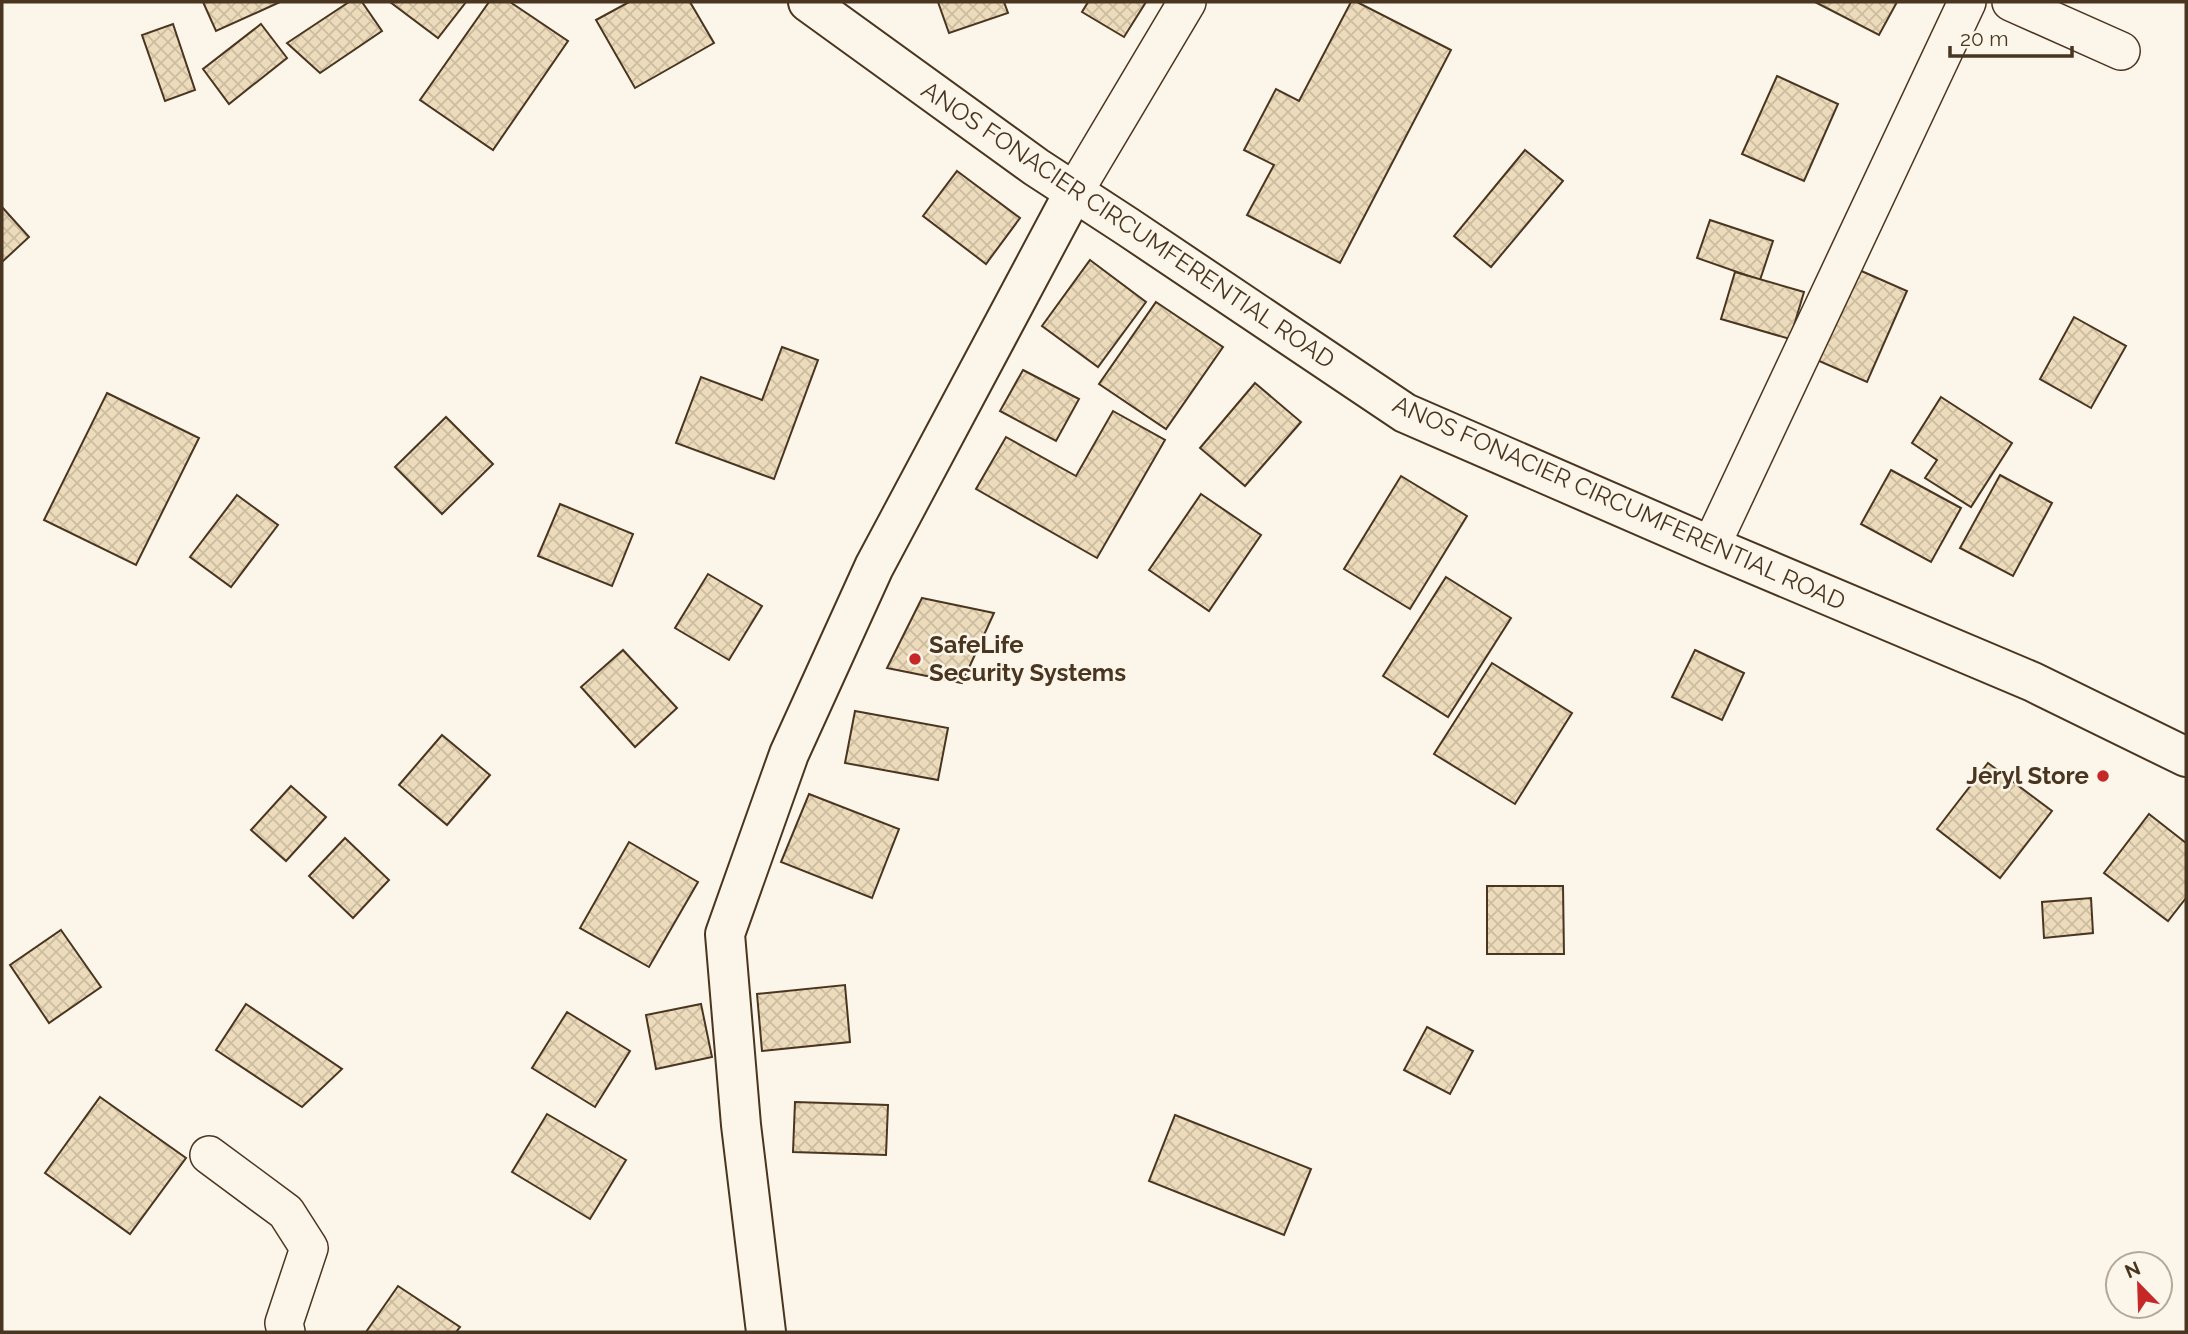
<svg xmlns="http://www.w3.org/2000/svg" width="2188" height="1334" viewBox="0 0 2188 1334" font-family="Raleway,sans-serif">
<defs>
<pattern id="building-cross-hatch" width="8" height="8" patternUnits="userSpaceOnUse" patternTransform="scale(1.75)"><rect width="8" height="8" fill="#ecdcbc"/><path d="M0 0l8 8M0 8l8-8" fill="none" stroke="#ccbda1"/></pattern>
</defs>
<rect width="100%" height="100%" fill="#fbf6e9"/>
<g fill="url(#building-cross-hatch)" stroke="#4a3520" stroke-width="2">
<polygon points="203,2 280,2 216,31"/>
<polygon points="349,2 362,2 382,31 320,73 287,43"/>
<polygon points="390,2 466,2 438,38"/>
<polygon points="489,2 510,2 568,41 493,150 420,100"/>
<polygon points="629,2 690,2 714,43 635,88 596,20"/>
<polygon points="938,2 1004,2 1008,13 949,33"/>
<polygon points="1088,2 1146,2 1124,37 1082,12"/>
<polygon points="1351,2 1357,2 1451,50 1340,263 1247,215 1274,165 1244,150 1276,89 1299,101"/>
<polygon points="1815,2 1897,2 1879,35"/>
<polygon points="173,24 195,90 165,101 142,35"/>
<polygon points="261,24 287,58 229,104 203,69"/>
<polygon points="1777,76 1838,104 1804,181 1742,154"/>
<polygon points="1525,150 1563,181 1491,267 1454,236"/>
<polygon points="957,171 1020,218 986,264 923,216"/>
<polygon points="2,207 29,237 2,262"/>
<polygon points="1710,220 1773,241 1760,280 1697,258"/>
<polygon points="1090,260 1146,302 1098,367 1042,326"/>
<polygon points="1850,266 1907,291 1867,382 1810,357"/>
<polygon points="1735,272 1804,292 1790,339 1721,319"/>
<polygon points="1156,302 1223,347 1166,429 1099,384"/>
<polygon points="2074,317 2126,346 2091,408 2040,379"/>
<polygon points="782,347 818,360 774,479 676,443 701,377 762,400"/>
<polygon points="1023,370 1079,399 1056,441 1000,411"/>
<polygon points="1255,383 1301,422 1245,486 1200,448"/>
<polygon points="107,393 199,438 136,565 44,520"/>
<polygon points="1941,397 2012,443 1971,507 1925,478 1937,460 1912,443"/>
<polygon points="1113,411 1165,440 1097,558 976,489 1006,437 1076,476"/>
<polygon points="446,417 493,464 442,514 395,467"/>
<polygon points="1891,470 1961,508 1931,562 1861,524"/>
<polygon points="2000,475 2052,503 2013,576 1960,548"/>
<polygon points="1401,476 1467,516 1410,609 1344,569"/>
<polygon points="1201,494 1261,535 1209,611 1149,570"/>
<polygon points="237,495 278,525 231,587 190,557"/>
<polygon points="560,504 633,534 612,586 538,556"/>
<polygon points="708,574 762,606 729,660 675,628"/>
<polygon points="1446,577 1511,618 1448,717 1383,676"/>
<polygon points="922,598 994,613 962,683 887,668"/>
<polygon points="623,650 677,708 635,747 581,687"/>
<polygon points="1695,650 1744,673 1722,720 1672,697"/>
<polygon points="1492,663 1572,713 1515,804 1434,754"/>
<polygon points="855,711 948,728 938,780 845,763"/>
<polygon points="442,735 490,775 447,825 399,785"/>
<polygon points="1988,763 2052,811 2000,878 1937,829"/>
<polygon points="291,786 326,817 286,861 251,830"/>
<polygon points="809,794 899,829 872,898 781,862"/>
<polygon points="2149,814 2186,843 2186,898 2168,921 2104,873"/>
<polygon points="345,838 389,880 353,918 309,876"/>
<polygon points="629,842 698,882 649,967 580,928"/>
<polygon points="1487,886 1563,886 1564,954 1487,954"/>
<polygon points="2091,898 2093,933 2044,938 2042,902"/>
<polygon points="61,930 101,987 49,1023 10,965"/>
<polygon points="845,985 850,1042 762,1051 757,994"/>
<polygon points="246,1004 342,1069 302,1107 216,1050"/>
<polygon points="701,1004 712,1057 656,1069 646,1015"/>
<polygon points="567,1012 630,1051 595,1107 532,1068"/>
<polygon points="1427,1027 1473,1051 1450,1094 1404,1070"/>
<polygon points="100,1097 186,1158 130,1234 45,1173"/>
<polygon points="795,1102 888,1105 886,1155 793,1152"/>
<polygon points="547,1114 626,1160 590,1219 512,1172"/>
<polygon points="1175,1115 1311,1169 1284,1235 1149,1181"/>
<polygon points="398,1286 460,1327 456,1332 366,1332"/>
</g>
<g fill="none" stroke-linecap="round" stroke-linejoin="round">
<g stroke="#4a3520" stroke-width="40">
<g id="minor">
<polyline points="2011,2 2121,51"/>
<polyline points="1074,192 1187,2"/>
<polyline points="1711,546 1967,2"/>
<polyline points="209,1155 286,1212 309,1248 284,1323 286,1332"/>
</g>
</g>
<g stroke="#4a3520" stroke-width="42">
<polyline id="tertiary" points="766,1332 741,1125 725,934 789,754 874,567 1074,192"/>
</g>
<g stroke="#4a3520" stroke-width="42">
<polyline id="secondary" points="808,2 1036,167 1128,227 1405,413 1711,546 2033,682 2186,757"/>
</g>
<use href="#minor" stroke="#fbf6e9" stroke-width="37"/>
<use href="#tertiary" stroke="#fbf6e9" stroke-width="38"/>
<use href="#secondary" stroke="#fbf6e9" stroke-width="38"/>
</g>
<g fill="#c62828" stroke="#fbf6e9" stroke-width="2.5">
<circle cx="915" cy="659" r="7"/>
<circle cx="2103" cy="776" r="7"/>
</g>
<g text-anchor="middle" stroke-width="5" stroke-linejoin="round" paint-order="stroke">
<g font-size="24" fill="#4a3520" stroke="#fbf6e9">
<text transform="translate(1128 225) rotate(34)" y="8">ANOS FONACIER CIRCUMFERENTIAL ROAD</text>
<text transform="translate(1619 503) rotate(24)" y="8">ANOS FONACIER CIRCUMFERENTIAL ROAD</text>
</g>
<g font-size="24" font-weight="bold" fill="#4a3520" stroke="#fbf6e9" text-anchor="start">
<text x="929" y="653">SafeLife<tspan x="929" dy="28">Security Systems</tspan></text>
<text x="2089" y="784" text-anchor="end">Jeryl Store</text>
</g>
</g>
<rect width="2188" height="1334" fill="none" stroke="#4a3520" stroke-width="7"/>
<g transform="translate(2139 1285) rotate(337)"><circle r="33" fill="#fbf6e9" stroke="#b4a999" stroke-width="2"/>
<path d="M0-5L12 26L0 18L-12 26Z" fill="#c62828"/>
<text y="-10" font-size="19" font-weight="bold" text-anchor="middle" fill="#4a3520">N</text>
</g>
<path d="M1950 46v10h122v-10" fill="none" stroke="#4a3520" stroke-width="3.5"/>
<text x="1960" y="46" font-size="21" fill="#4a3520" stroke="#fbf6e9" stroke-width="5" paint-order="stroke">20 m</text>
</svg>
